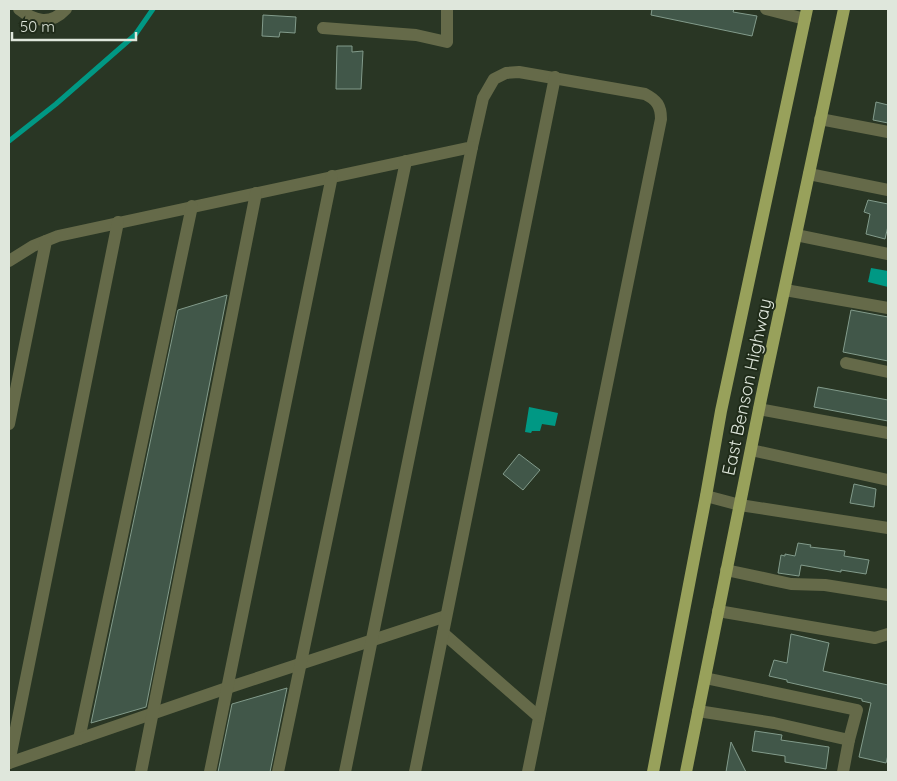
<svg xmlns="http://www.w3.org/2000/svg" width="897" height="781" viewBox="0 0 897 781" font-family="Quicksand,sans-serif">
<rect width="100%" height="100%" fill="#293624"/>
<g fill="#009884">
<polygon points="871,268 888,271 888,287 868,282"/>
<polygon points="529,407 558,413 555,426 542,424 540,431 532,431 531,433 525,432"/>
</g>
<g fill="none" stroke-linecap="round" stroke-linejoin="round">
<polyline stroke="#009884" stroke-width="5" points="9,141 56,104 135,35 153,9"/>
</g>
<g fill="#415749" stroke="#829b8b">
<polygon points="652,9 734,9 733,12 757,16 752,36 651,15"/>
<polygon points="263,15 296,17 295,33 280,32 279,37 262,36"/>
<polygon points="337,46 352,46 352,52 363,51 361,89 336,89"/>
<polygon points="876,102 888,105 888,123 873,120"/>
<polygon points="868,200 888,204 888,226 885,239 866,234 870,214 864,212"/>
<polygon points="227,295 146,707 91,723 178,310"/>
<polygon points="851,310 888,317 888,361 843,352"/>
<polygon points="818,387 888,400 888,421 814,407"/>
<polygon points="519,454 540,470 523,490 503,474"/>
<polygon points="854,484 876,489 874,507 850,503"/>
<polygon points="798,543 811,545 810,547 845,551 844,556 869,560 866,574 841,570 841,572 801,565 799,576 778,573 781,555 785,556 785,554 795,556"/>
<polygon points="791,634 829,643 823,671 888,685 888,755 886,763 859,757 871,703 862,701 862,699 787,682 787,680 769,676 774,660 787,663"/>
<polygon points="287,688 270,772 218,772 232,704"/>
<polygon points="755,731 782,735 781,740 829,747 826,769 785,762 785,756 752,751"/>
<polygon points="731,742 746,772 726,772"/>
</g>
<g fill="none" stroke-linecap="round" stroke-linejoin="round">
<g stroke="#656a49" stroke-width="12">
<path d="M19,9c16,13 32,16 47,0"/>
<polyline points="766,9 805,19"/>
<polyline points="323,28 416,35 447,42 447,9"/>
<polyline points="820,119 888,132"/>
<polyline points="809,174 888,190"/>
<polyline points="796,235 888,254"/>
<path d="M9,261l24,-15 25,-10 414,-89 11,-49 11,-19 12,-6 13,-1 126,22c12,6 16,12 16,25l-133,653"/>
<polyline points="785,290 888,308"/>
<polyline points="846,363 888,372"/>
<polyline points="759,409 888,433"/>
<polyline points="9,424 46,241"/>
<polyline points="751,450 888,480"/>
<polyline points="706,496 740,505 888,528"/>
<polyline points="726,570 791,584 825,585 888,595"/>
<polyline points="718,611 875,638 888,634"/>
<polyline points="443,633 539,717"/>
<polyline points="698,711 774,723 849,740 857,710 705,678"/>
<polyline points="79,739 192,206"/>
<polyline points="9,763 118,222"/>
<polyline points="9,763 227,688 446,616"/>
<polyline points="141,772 256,193"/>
<polyline points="210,772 332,176"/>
<polyline points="278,772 406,161"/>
<polyline points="345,772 472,147"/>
<polyline points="415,772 555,77"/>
<polyline points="843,772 849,740"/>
</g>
<g stroke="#98a15b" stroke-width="12">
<polyline points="653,772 706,496 721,411 807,9"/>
<polyline points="686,772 761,399 844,9"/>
</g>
</g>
<g text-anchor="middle" stroke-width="4" stroke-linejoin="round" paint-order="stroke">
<g font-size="18" fill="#dfe7dc" stroke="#202c1a">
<text transform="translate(747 387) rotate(-78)" y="6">East Benson Highway</text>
</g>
</g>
<rect width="897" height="781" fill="none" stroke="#dfe7dc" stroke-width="20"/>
<path d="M12 32v8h124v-8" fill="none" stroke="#dfe7dc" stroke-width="2.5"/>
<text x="20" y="32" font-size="15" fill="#dfe7dc" stroke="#202c1a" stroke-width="4" paint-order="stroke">50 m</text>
</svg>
